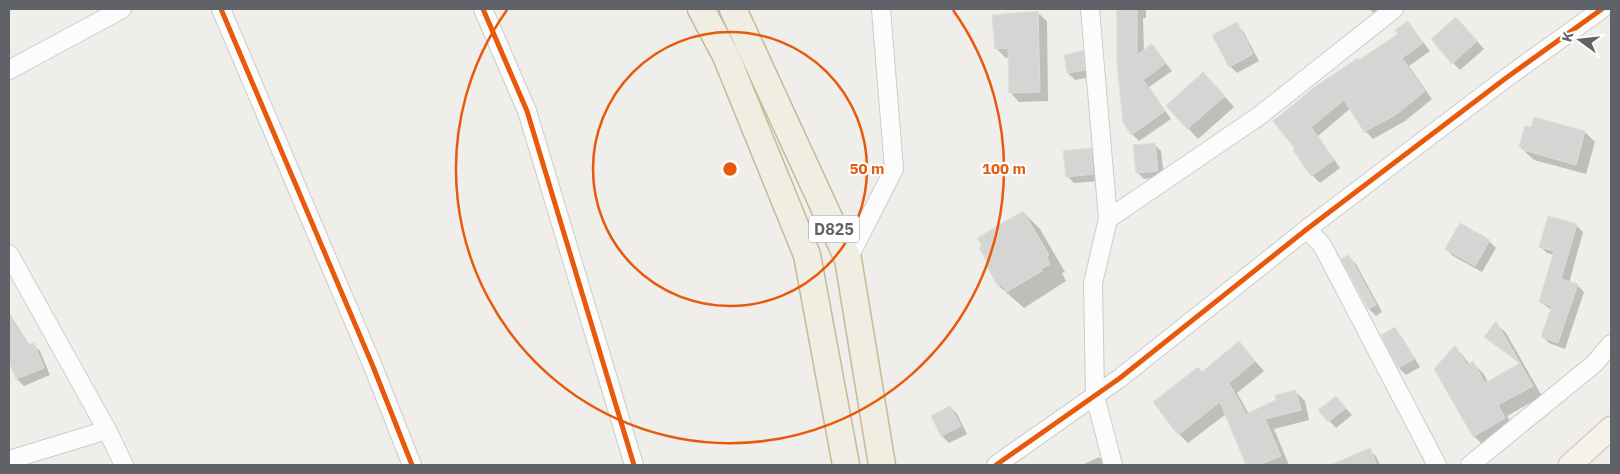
<svg xmlns="http://www.w3.org/2000/svg" width="1620" height="474" viewBox="0 0 1620 474" font-family="'IBM Plex Sans',sans-serif">
<rect width="100%" height="100%" fill="#efeeea"/>
<g fill="#0003">
<polygon points="1118,9 1146,9 1146,18 1143,18 1144,52 1152,46 1172,71 1149,87 1171,119 1139,141 1132,134"/>
<polygon points="1369,9 1378,9 1374,13"/>
<polygon points="1037,12 1047,21 1048,101 1019,102 1010,92 1009,57 1006,58 997,49"/>
<polygon points="1408,23 1430,51 1409,66 1432,99 1405,121 1373,139 1365,131 1351,108 1318,136 1340,168 1320,183 1312,175 1297,149 1275,122 1400,35"/>
<polygon points="1236,24 1243,31 1259,61 1237,73 1230,66"/>
<polygon points="1463,25 1484,49 1460,70 1453,63"/>
<polygon points="1083,53 1090,60 1091,77 1075,80 1068,73"/>
<polygon points="1214,84 1234,107 1198,139 1168,106"/>
<polygon points="1585,132 1595,142 1586,174 1534,160 1520,147"/>
<polygon points="1154,144 1161,151 1164,177 1144,179 1137,172"/>
<polygon points="1091,149 1098,156 1100,181 1074,183 1067,176"/>
<polygon points="1023,212 1040,229 1065,272 1062,273 1066,281 1024,308 999,286 988,266"/>
<polygon points="1576,225 1583,232 1569,283 1577,285 1584,292 1565,349 1549,343 1542,336 1552,310 1540,302 1554,255 1547,253 1540,246"/>
<polygon points="1489,241 1496,248 1482,272 1453,256 1446,249"/>
<polygon points="1349,257 1356,264 1382,312 1376,316 1369,309"/>
<polygon points="9,313 30,346 33,344 40,351 50,375 24,386 17,379 9,358"/>
<polygon points="1496,323 1506,333 1542,396 1507,416 1514,428 1484,446 1474,436 1455,346 1470,365 1473,363 1483,373 1488,382 1520,364 1486,337"/>
<polygon points="1394,329 1401,336 1420,367 1406,375 1399,368 1383,336"/>
<polygon points="1239,343 1264,371 1237,393 1249,414 1295,391 1305,401 1309,420 1274,429 1289,465 1248,465 1226,414 1188,443 1179,434 1202,373"/>
<polygon points="1343,405 1352,415 1336,428 1320,411"/>
<polygon points="950,407 957,414 967,434 949,443 942,436 932,417"/>
<polygon points="1369,450 1376,456 1380,465 1333,465"/>
<polygon points="1099,457 1108,465 1082,465"/>
</g>
<g fill="#d6d5d3" stroke="#deddd9">
<polygon points="1117,9 1137,9 1137,55 1152,44 1166,63 1143,80 1165,111 1131,135 1123,122 1117,63"/>
<polygon points="1038,11 1040,92 1009,93 1008,48 995,49 992,15"/>
<polygon points="1456,17 1477,41 1452,64 1431,39"/>
<polygon points="1408,21 1423,43 1402,58 1425,91 1397,114 1364,132 1344,100 1311,127 1334,160 1311,176 1293,150 1295,149 1273,121 1316,86 1358,58 1359,60 1398,34 1395,30"/>
<polygon points="1237,22 1253,54 1229,67 1212,35"/>
<polygon points="1083,51 1085,70 1067,73 1064,55"/>
<polygon points="1203,72 1225,96 1187,129 1166,106"/>
<polygon points="1534,117 1585,131 1576,165 1523,150 1524,148 1519,147 1525,126 1531,127"/>
<polygon points="1155,143 1158,171 1136,173 1133,145"/>
<polygon points="1091,148 1093,174 1066,177 1063,151"/>
<polygon points="1023,211 1049,255 1046,256 1050,264 1041,269 1042,271 1006,292 1002,284 998,286 986,265 988,264 979,248 982,246 977,238"/>
<polygon points="1548,216 1577,224 1561,279 1578,284 1558,343 1541,337 1552,306 1539,302 1554,251 1539,247"/>
<polygon points="1460,223 1490,240 1475,266 1445,249"/>
<polygon points="1349,255 1376,305 1368,309 1341,259"/>
<polygon points="9,315 28,345 34,343 44,368 16,379 9,362"/>
<polygon points="1496,321 1533,386 1498,405 1505,418 1473,437 1434,369 1455,345 1467,365 1473,361 1485,383 1520,363 1484,337"/>
<polygon points="1395,327 1414,359 1398,368 1381,335"/>
<polygon points="1239,341 1255,361 1229,383 1246,414 1276,400 1275,395 1296,390 1301,410 1265,419 1281,456 1259,465 1246,465 1220,402 1178,435 1153,402 1198,367 1202,372"/>
<polygon points="1336,396 1346,408 1328,422 1318,410"/>
<polygon points="950,406 961,426 941,436 931,416"/>
<polygon points="1370,448 1377,465 1330,465"/>
</g>
<g fill="none" stroke-linecap="round" stroke-linejoin="round">
<g stroke="#cbcccc" stroke-width="20">
<g id="minor">
<polyline points="221,9 372,364 412,465"/>
<polyline points="483,9 527,111 634,465"/>
<polyline points="1090,9 1108,219 1093,283 1095,396 1113,465"/>
<polyline points="9,70 122,9"/>
<polyline points="1108,219 1259,116 1394,9"/>
<polyline points="1307,229 1322,245 1437,465"/>
<polyline points="9,254 107,430 124,465"/>
<polyline points="848,259 894,169 881,9"/>
<polyline points="9,460 107,430"/>
<polyline points="996,465 1120,378 1307,229 1506,78 1602,9"/>
<polyline points="1470,465 1594,364 1611,344"/>
</g>
</g>
<g stroke="#d7ceb8" stroke-width="25">
<polyline id="major" points="1570,465 1611,428"/>
</g>
<g stroke="#c8b996" stroke-width="29">
<g id="highway">
<polyline points="701,9 726,56 807,255 846,465"/>
<polyline points="733,9 848,259 882,465"/>
</g>
</g>
<use href="#minor" stroke="#fdfcfc" stroke-width="18"/>
<use href="#major" stroke="#f4f2e9" stroke-width="22"/>
<use href="#highway" stroke="#f0ede3" stroke-width="26"/>
<g stroke="#fff" stroke-width="8">
<g id="cycleway">
<polyline points="221,9 372,364 412,465"/>
<polyline points="483,9 527,111 634,465"/>
<polyline points="996,465 1120,378 1307,229 1506,78 1602,9"/>
</g>
</g>
<use href="#cycleway" stroke="#e8590c" stroke-width="5"/>
</g>
<g fill="none" stroke="#e8590c" stroke-width="2.5">
<circle cx="730" cy="169" r="137"/>
<path d="M953 10A274 274 0 1 1 507 10"/>
</g>
<g text-anchor="middle" stroke-width="4.5" stroke-linejoin="round" paint-order="stroke">
<rect fill="#fff" stroke="#8f9295" stroke-width="1" x="809" y="215.5" width="50" height="27" rx="4"/>
<g font-size="16" font-weight="bold" fill="#5f6368">
<text x="834" y="235">D825</text>
</g>
</g>
<circle cx="730" cy="169" r="8" fill="#e8590c" stroke="#fff" stroke-width="2.5"/>
<g font-size="15" text-anchor="middle" font-weight="bold" fill="#e8590c" stroke="#fff" stroke-width="4.5" stroke-linejoin="round" paint-order="stroke">
<text x="867" y="174">50 m</text>
<text x="1004" y="174">100 m</text>
</g>
<rect width="1620" height="474" fill="none" stroke="#5f6368" stroke-width="20"/>
<g transform="translate(1580 40) rotate(285)" stroke="#ffffff" stroke-width="4" paint-order="stroke">
<path d="M0-4L9 19L0 12L-9 19Z" fill="#5f6368"/>
<text y="-8" font-size="14" font-weight="bold" text-anchor="middle" fill="#5f6368">K</text>
</g>
</svg>
